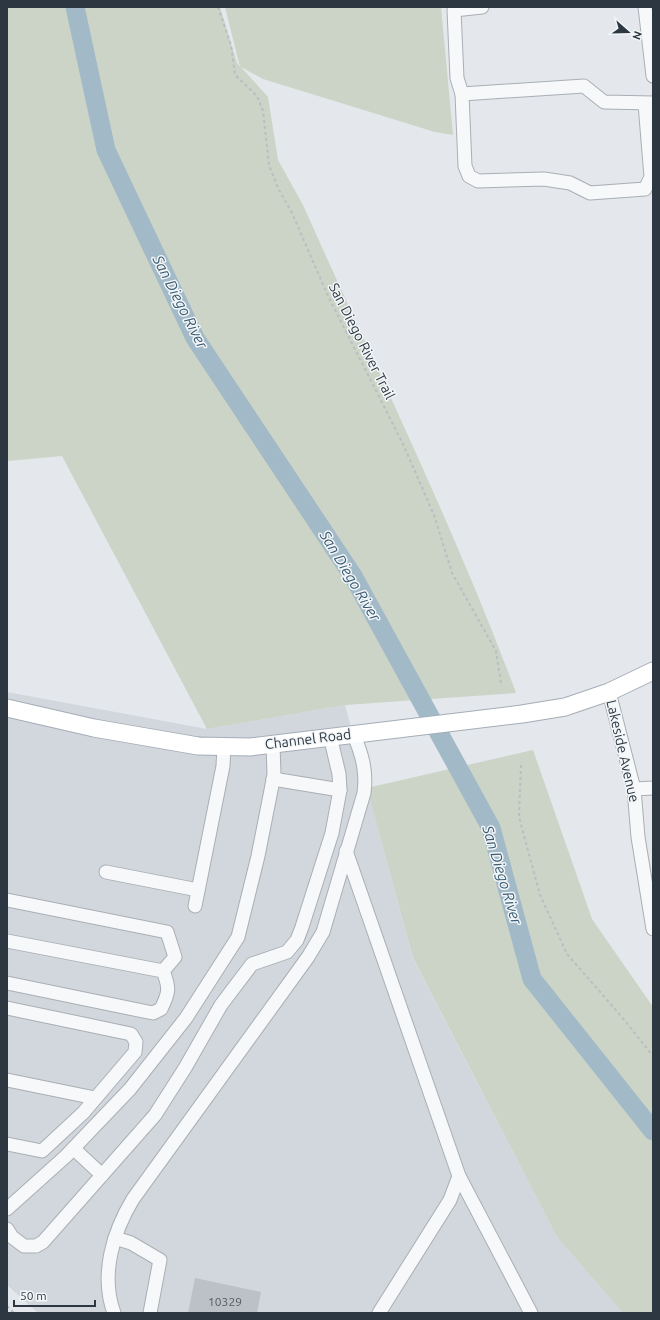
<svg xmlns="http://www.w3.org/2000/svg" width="660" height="1320" viewBox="0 0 660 1320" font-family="Ubuntu,sans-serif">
<rect width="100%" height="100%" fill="#e4e7eb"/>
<polygon fill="#d2d7dd" points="7,692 207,729 345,705 413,959 557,1237 623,1313 38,1313 7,1285"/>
<g fill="#cbd4c6">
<path d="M7,7h213l17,56 3,4 -15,-60h216l12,128 -18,-3 -172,-53 -22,-12 27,30 10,63 25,45c72,162 151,321 213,488l-171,12 -138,24 -145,-273 -55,5z"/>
<polygon points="533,750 592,919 653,1007 653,1313 623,1313 557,1237 413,958 367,788"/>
</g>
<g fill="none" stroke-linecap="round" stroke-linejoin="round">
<polyline stroke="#a2b9c8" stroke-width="19" points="75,7 106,150 195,338 353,576 491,828 532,979 653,1131"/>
</g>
<polygon fill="#bbc1c7" points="195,1278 261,1292 257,1313 188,1313"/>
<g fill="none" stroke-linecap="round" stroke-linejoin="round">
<g stroke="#a9afb5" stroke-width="15">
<g id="minor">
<polyline points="482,7 454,10 457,78 462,94 584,86 604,102 653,103"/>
<polyline points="645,7 653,76"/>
<polyline points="462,94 465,166 469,176 478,181 544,179 570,183 590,193 645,189 651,177 645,104"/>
<polyline points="609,692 634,789 638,837 653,929"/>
<polyline points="273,779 340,790 339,774 330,736"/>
<polyline points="634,789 653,788"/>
<polyline points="346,851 459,1176 450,1200 379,1313"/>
<polyline points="106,872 198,890"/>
<polyline points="7,900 167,932 175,957 163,971"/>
<polyline points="195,906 223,766 224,747"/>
<path d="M7,941l156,30c7,17 6,22 -2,38l-8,4 -146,-30"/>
<polyline points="7,1008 131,1034 136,1042 135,1052 83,1113 42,1151 7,1144"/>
<polyline points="7,1080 95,1098"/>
<polyline points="74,1149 102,1175"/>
<polyline points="459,1176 531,1313"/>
<polyline points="7,1209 66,1156 130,1089 186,1018 238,937 258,856 274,775 273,744"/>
<polyline points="7,1229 12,1237 24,1246 36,1246 43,1242 155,1115 185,1068 221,1005 252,964 287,952 297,940 302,927 332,833 340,790"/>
<polyline points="115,1238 131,1243 160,1260 150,1313"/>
<path d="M114,1313c-14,-38 -1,-81 19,-114l175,-242 15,-25 41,-139c3,-22 -2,-39 -11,-60"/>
</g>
</g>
<g stroke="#a4adb6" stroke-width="19">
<polyline id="major" points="7,708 94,728 198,746 250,747 522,714 565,707 609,692 653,671"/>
</g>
<g stroke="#b9bec2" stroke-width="2" stroke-dasharray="3 3" stroke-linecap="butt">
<polyline points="218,7 231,45 235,75 257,96 263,111 269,165 278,188 292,213 328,296 403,444 434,515 452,573 496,651 501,683"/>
<polyline points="521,765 519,817 540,895 567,954 621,1016 653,1056"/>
<polyline points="7,1306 14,1313"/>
</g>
<use href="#minor" stroke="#f6f8f9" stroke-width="13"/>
<use href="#major" stroke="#fff" stroke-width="17"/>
</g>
<g text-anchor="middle" stroke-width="3" stroke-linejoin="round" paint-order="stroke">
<g font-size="12" fill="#505a63">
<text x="225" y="1306">10329</text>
</g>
<g font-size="14" fill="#2c3742" stroke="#f3f6f8">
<text transform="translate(362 341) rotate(63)" y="5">San Diego River Trail</text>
<text transform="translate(308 739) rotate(-7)" y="5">Channel Road</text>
<text transform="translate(623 751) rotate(77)" y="5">Lakeside Avenue</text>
</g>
<g font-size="15" font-style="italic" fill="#395b73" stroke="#f3f6f8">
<text transform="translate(180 302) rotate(63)" y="5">San Diego River</text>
<text transform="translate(350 576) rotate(59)" y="5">San Diego River</text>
<text transform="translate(502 875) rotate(73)" y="5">San Diego River</text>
</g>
</g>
<rect width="660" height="1320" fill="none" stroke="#2c3742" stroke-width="16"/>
<g transform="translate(628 32) rotate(110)" stroke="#f3f6f8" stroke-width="3" paint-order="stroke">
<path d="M0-3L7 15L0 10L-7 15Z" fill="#2c3742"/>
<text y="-6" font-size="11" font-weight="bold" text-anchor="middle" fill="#2c3742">N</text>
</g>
<path d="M14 1300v6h81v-6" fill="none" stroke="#2c3742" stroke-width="2"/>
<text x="20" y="1300" font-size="12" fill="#2c3742" stroke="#f3f6f8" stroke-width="3" paint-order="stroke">50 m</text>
</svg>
